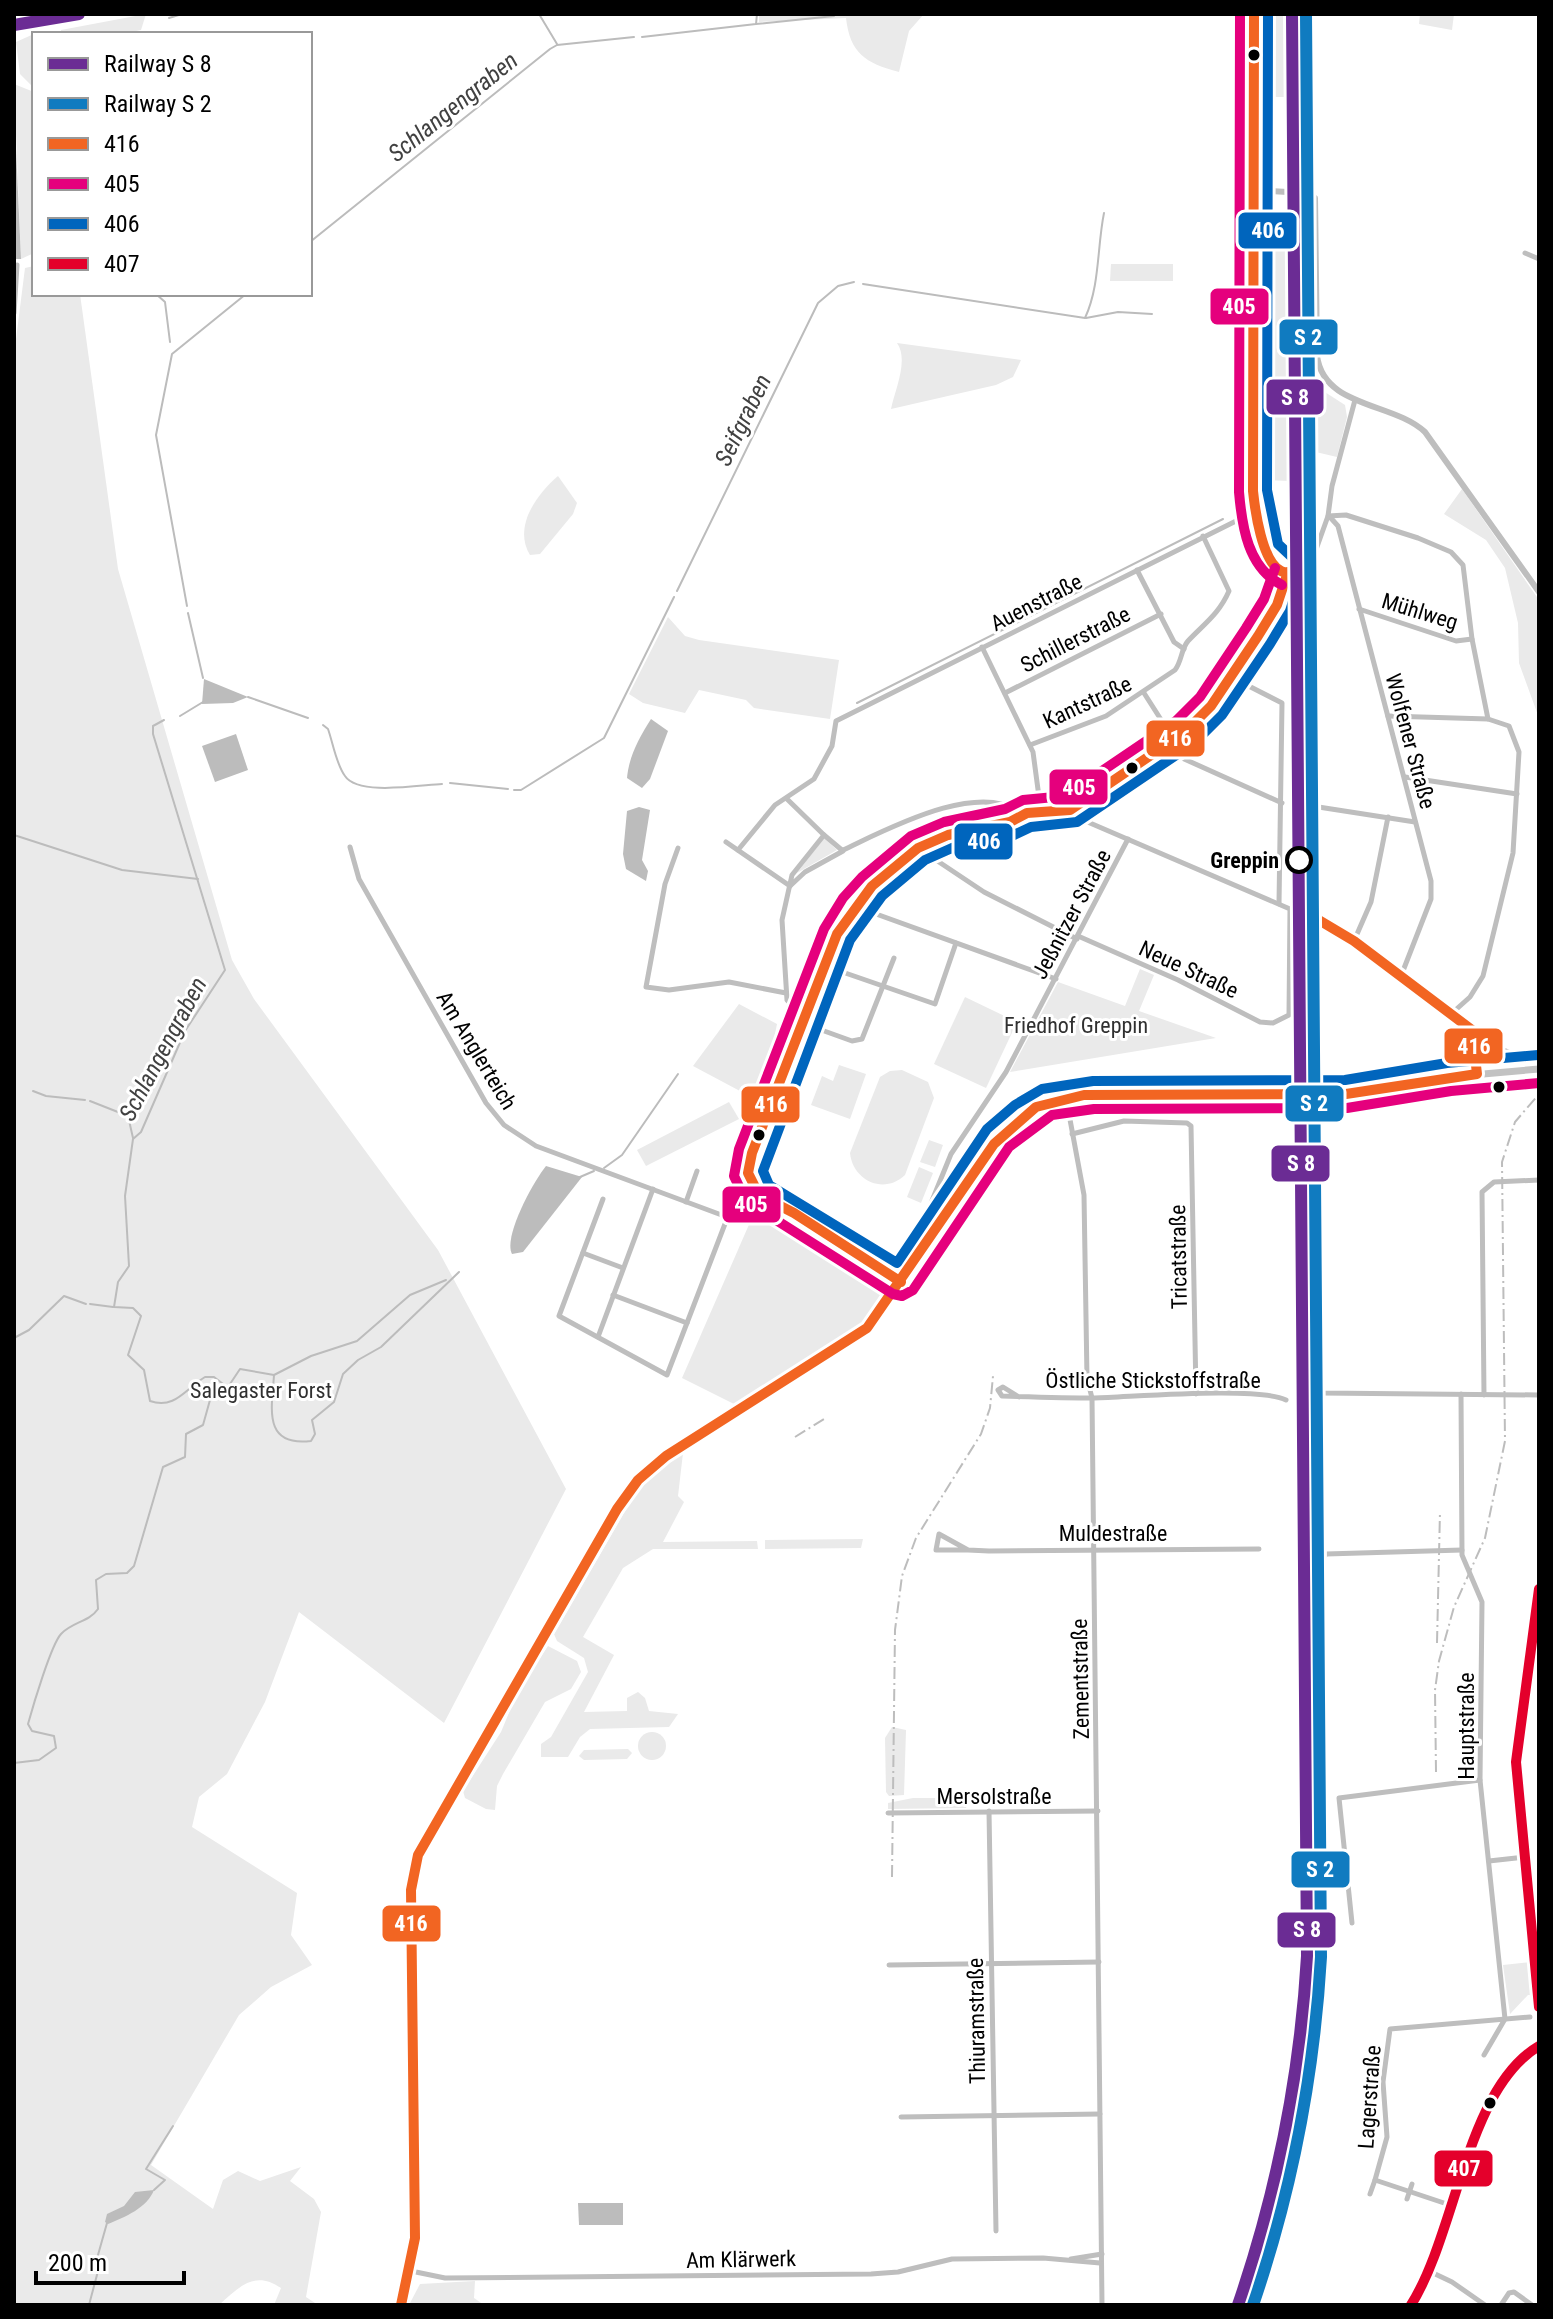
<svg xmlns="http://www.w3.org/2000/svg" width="1553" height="2319" viewBox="0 0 1553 2319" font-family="'Roboto Condensed',sans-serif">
<rect width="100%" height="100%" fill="#fff"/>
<g fill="#eaeaea">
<polygon points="146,14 141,30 122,34 61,34 61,30"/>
<path d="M759,14h165l-15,17 -10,41c-34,-9 -49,-19 -53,-54l-87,4z"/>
<polygon points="1259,14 1287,14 1288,97 1261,97"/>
<polygon points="1420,14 1454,14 1452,30 1419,24"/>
<polygon points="47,32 34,34 32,86 20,74 16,42 36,33"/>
<polygon points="14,84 34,92 34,253 21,259"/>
<polygon points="1262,215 1286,216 1291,481 1258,480"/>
<polygon points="1111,264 1173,264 1173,281 1110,281"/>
<path d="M34,266v28h46l38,275 114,391 22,39 184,251 128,239 -122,234 -145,-111 -34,90 -38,72 -28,23 -7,30 105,66 -6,42 21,30 -41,22 -32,28 -88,150 62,44 10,-29 15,-9 22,10 41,-14 -11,14 24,18 7,13 -15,85 12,8h-44l7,-17c-26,-18 -41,-2 -62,17h-205v-1950l11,-87z"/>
<path d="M897,343l124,17 -8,17 -17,8 -105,24c4,-19 18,-49 6,-66z"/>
<polygon points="1303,378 1345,405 1347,417 1337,457 1303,449"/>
<path d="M558,476l19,27 -4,11 -33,40 -10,1c-17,-28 6,-60 28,-79z"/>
<polygon points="1462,489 1539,600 1539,718 1519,663 1518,623 1505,568 1486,540 1444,514"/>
<polygon points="668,617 685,636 699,640 839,660 830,719 754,708 746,700 699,690 685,713 643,703 629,694"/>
<polygon points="824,838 837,850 797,873"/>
<polygon points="1140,969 1154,975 1139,1011 1216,1038 1010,1072 1058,982 1125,1006"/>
<polygon points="965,997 1017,1022 986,1088 934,1064"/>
<polygon points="739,1004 777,1024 769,1063 755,1099 693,1066"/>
<polygon points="839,1065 866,1074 850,1119 811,1105 822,1076 833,1081"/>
<path d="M902,1070l26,12 6,16 -29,77c-21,20 -52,6 -55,-22l30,-76 10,-6z"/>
<polygon points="729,1102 739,1119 646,1166 637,1150"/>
<polygon points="929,1140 943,1145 935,1167 920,1162"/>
<polygon points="919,1167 933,1173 921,1203 907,1197"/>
<polygon points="758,1204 884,1276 889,1290 860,1328 736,1405 682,1378"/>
<polygon points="683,1453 678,1496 684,1502 663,1542 757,1541 758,1549 653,1549 623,1568 583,1637 614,1655 584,1712 627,1711 627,1698 638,1692 645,1698 649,1711 678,1714 669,1727 590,1729 580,1737 568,1757 541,1757 541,1744 551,1737 588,1672 584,1658 557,1641 554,1634 635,1494 652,1474"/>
<polygon points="863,1539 861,1548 765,1549 765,1540"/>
<polygon points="548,1646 577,1661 581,1672 571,1689 545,1702 503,1774 497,1786 495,1810 486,1809 465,1798 463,1791 501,1732 518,1691"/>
<polygon points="892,1727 906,1730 904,1795 889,1796 886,1792 885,1738"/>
<circle cx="652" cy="1746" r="14"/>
<polygon points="628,1749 632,1753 627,1759 584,1760 579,1756 584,1750"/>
<polygon points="913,1798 967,1798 969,1800 966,1808 888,1809 888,1803"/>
<polygon points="1531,1962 1534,1995 1528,1995 1510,2014 1503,1965"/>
<polygon points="475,2281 474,2298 484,2305 409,2305 420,2284"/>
</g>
<g fill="#bcbcbc">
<polygon points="14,104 21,259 15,259"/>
<polygon points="204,679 248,697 233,703 202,704"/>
<path d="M651,719l17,12 -18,48 -8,9 -15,-10c2,-22 12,-40 24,-59z"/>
<polygon points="236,734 248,770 215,782 202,746"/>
<polygon points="639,807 650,810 642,860 648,871 646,881 626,869 623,854 627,811"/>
<path d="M546,1166l36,11 -59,75 -11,2c-9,-17 21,-72 34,-88z"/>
<path d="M154,2190c-7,18 -29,27 -46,34l-3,-2 2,-8 17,-8 11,-14z"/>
<polygon points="578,2203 623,2203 623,2225 579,2225"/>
</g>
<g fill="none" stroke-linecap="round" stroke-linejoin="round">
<g stroke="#bcbcbc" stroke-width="2">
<polyline points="539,14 557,44"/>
<polyline points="169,18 182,14"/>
<polyline points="756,24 834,16"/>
<polyline points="642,37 756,24 757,14"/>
<polyline points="310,242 550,49 557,45 634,37"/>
<path d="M863,284l222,34c15,-32 12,-71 19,-105"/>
<polyline points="156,294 165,302 170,342"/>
<polyline points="1086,318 1118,312 1152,314"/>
<polyline points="677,591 818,303 838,286 854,282"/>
<polyline points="187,606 156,435 172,354 246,294"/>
<polyline points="188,613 203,678"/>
<polyline points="248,697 308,718"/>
<polyline points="857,703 1223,519"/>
<polyline points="180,716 203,702"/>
<path d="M323,725l5,4c5,14 8,35 17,47 13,20 75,9 97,8"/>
<polyline points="450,783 508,789"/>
<polyline points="514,790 521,790 604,738 674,597"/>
<polyline points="14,835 122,870 198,879"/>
<polyline points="33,1091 46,1096 85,1100"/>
<polyline points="90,1101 128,1116 133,1138"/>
<polyline points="604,1168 622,1155 678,1074"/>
<polyline points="580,1177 594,1171"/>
<polyline points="90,1304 113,1307"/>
<polyline points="14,1338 29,1330 64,1296 86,1304"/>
<polyline points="274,1375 311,1356 357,1341 410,1295 446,1280"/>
<path d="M228,1387l12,-18 34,6c-2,32 -12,72 37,66l4,-7 -3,-14 22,-18 9,-28 15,-14 23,-13 78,-75"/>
<path d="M14,1763l25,-3 17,-12 -2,-12 -22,-5 -4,-7c5,-18 23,-79 33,-90 11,-12 28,-12 37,-25l-2,-29 10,-6 21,-1 7,-7 29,-99 22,-10 1,-23 17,-9 7,-25 17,-13 -13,-10h-9c-19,11 -30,33 -55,24l-6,-31 -16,-15 13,-39 -8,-8 -19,-1 4,-25 11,-16 -4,-70 8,-57 8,-7 44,-101 40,-61 -72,-236v-8l11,-6"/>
<polyline points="154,2190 165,2180 146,2169 173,2126"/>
<polyline points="89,2305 98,2271 96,2262 107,2223"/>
</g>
<polyline stroke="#bcbcbc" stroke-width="5" points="14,313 17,265"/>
<g stroke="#bebebe" stroke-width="5">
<polyline points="1525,253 1539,259"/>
<polyline points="1328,516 1346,515 1418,538 1451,552 1463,565 1472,639 1488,719 1509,726 1519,752 1513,853 1483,976 1470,997 1451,1014"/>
<polyline points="1329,516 1338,526 1431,881 1431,899 1401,976"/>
<polyline points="1137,570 1174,642 1184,649"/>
<polyline points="1359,609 1456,641 1472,639"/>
<polyline points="982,647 1033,752 1041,812"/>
<polyline points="1231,677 1282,703 1279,904"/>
<polyline points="1005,693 1161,614"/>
<polyline points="1144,693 1174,740"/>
<polyline points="1388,716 1488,719"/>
<path d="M1030,745l76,-29 69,-46c7,-9 6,-21 13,-29 16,-17 31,-27 41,-50l-26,-55"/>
<polyline points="1162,749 1282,803"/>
<polyline points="1405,777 1517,794"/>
<polyline points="787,799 824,835"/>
<polyline points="1312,806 1415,822"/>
<polyline points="1073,809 1083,820 1290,909 1289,1015 1273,1023 1260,1022 1178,980 1078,936"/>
<polyline points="726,842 790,886"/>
<polyline points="350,847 359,879 486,1103 504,1125 536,1146 727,1217"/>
<polyline points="678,848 665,884 646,987 669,990 729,982 786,993"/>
<polyline points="918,848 984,892 1077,939"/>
<polyline points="738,850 775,805 814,779 832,746 836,721 1256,511"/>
<path d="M843,850c39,-18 139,-73 179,-35"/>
<polyline points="790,886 805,872 843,851 824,835 792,875 782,920 787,1000 804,1018"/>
<polyline points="854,906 1056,979"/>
<polyline points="1312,916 1354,941 1495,1046 1519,1057 1539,1059"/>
<polyline points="1354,941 1371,902 1388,817"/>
<polyline points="825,966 935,1004 956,943"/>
<polyline points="1312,978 1308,572 1328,516 1332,486 1355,400"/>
<polyline points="802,1023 852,1041 862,1039 894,958"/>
<polyline points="1472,1031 1477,1074"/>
<polyline points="1066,1098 1084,1195 1087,1378 1092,1398 1102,2305"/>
<polyline points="1037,1107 1054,1109 1068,1116"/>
<polyline points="1314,1125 1315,1353 1320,1362 1321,1393 1539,1395"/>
<polyline points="1072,1134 1124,1121 1187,1123 1191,1126 1196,1394"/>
<polyline points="748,1170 749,1181 759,1195 794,1213 900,1281"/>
<polyline points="739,1188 756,1192"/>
<polyline points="603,1199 559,1316 667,1375 804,1018 837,934 854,906 890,868 924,844 957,833 1010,822 1027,813 1070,810 1185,732 1211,706 1258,636 1277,605 1288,572 1308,572"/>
<polyline points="686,1202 697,1171"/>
<polyline points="927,1213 951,1154 1006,1072 1128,839"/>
<polyline points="583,1253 623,1268"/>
<polyline points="613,1295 687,1323"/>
<polyline points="598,1337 653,1189"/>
<polyline points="1461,1394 1462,1555 1482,1602 1480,1780 1505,2019 1484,2055"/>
<polyline points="1484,1395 1482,1192 1494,1182 1539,1180"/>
<path d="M1019,1397l-16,-10 -5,3 4,6c31,1 62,2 93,2 39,-1 162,-12 191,2"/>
<polyline points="968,1550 936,1550 939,1534 968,1550 989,1551 1259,1549"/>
<polyline points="1316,1569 1326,1554 1462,1550"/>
<polyline points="989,1811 996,2231"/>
<polyline points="888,1813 1098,1811"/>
<polyline points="1489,1861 1525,1857"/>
<polyline points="1352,1923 1339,1798 1480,1780"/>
<polyline points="889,1965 1099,1962"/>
<polyline points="901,2117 1100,2114"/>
<polyline points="1370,2194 1375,2180"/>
<polyline points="1407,2199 1412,2184"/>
<polyline points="1453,2206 1375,2180 1387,2137 1383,2082 1390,2029 1530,2017"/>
<polyline points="1071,2259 1102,2254"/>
<polyline points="411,2271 445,2278 871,2274 898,2272 952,2259 1043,2258 1100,2263"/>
<polyline points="1431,2272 1452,2282 1485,2305"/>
<path d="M1411,2305c10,-16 20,-31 26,-49 18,-46 50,-197 102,-210"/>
<polyline points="1501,2305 1509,2293 1514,2292 1532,2305"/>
</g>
<g stroke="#bebebe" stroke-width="6">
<path d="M1254,14l-1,477c2,24 8,74 35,81"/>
<path d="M1254,190l51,3 10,5 2,158c7,52 76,46 108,76l114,160"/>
<polyline points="1539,1589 1516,1762 1539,2007"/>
</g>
<polyline stroke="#c2c2c2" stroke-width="7" points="401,2305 415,2238 411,1890 418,1855 436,1821 617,1509 638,1480 666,1456 867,1328 994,1144 1036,1107 1084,1095 1346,1094 1449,1077 1539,1069"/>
<g stroke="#bdbdbd" stroke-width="2" stroke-dasharray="12 4 2 4" stroke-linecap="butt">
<polyline points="795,1437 824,1419"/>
<polyline points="1437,1643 1440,1511"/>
<polyline points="1436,1772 1435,1690 1439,1661 1454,1607 1485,1538 1505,1441 1502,1162 1515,1122 1539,1094"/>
<polyline points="892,1877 895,1630 902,1576 916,1538 981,1434 990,1408 993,1376"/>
</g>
<g stroke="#fff" stroke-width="16">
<g id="bus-1">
<polyline points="901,1282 794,1213 759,1195 748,1173 752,1153 837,934 872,886 918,848 948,835 1010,822 1027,813 1070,810 1185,732 1211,706 1258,636 1277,605 1288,572"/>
<path d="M401,2305l14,-67 -4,-348 7,-35 199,-346 21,-29 28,-24 201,-128 127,-184 42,-37 48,-12 262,-1 131,-20 -5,-44 -118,-89 -42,-25 -2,-336 -2,-8c-8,1 -19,3 -27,-1 -19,-9 -26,-61 -28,-80l1,-477"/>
</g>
</g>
<g stroke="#fff" stroke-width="16">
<g id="bus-2">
<path d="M1240,14l-1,478c3,35 9,76 43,93"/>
<polyline points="1275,568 1264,599 1246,628 1200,697 1176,721 1065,796 1023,800 1005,809 944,822 911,836 862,877 843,898 824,929 739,1149 734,1176 746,1201 893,1294 902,1296 913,1290 1009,1147 1052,1115 1094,1109 1347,1108 1451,1091 1539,1083"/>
</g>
</g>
<g stroke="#fff" stroke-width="16">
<g id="bus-3">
<polyline points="1268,14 1267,490 1278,544 1294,559"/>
<polyline points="1301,576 1290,611 1270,644 1222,715 1194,743 1077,822 1031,827 1014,835 952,848 925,860 882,896 850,940 763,1171 769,1185 897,1263 987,1129 1015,1105 1042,1089 1093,1081 1345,1080 1447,1063 1538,1055"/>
</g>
</g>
<g stroke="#fff" stroke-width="16">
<g id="bus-4">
<polyline points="1539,1589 1516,1762 1539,2007"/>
<path d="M1411,2305c46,-73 55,-216 128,-259"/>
</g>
</g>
<use href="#bus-1" stroke="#f26522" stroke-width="10"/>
<use href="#bus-2" stroke="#e5007d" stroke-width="10"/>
<use href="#bus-3" stroke="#0065bd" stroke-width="10"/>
<use href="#bus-4" stroke="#e4002b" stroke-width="10"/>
<g stroke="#fff" stroke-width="18">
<g id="rail-1">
<polyline points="14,25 79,14"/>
<path d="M1238,2305c39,-114 62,-228 69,-349l-15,-1942"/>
</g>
</g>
<g stroke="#fff" stroke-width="18">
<path id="rail-2" d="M1253,2305c39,-114 61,-228 68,-348l-15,-1943"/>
</g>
<use href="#rail-1" stroke="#6b2c94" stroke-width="12"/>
<use href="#rail-2" stroke="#107bc0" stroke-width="12"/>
</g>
<g fill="#000" stroke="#fff" stroke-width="3">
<circle cx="1254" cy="55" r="7"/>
<circle cx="1132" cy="768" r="7"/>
<circle cx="1499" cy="1087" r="7"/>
<circle cx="759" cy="1135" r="7"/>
<circle cx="1490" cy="2103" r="7"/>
</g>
<circle fill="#fff" stroke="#000" stroke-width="4" cx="1299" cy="860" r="12"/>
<g text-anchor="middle" stroke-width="6" stroke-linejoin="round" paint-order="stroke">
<g font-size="22" fill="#000" stroke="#fff">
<text transform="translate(1036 602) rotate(-27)" y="8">Auenstraße</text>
<text transform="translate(1420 611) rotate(17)" y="8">Mühlweg</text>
<text transform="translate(1075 639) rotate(-27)" y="8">Schillerstraße</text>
<text transform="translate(1087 702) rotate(-25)" y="8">Kantstraße</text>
<text transform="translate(1411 741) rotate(75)" y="8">Wolfener Straße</text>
<text transform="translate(1071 914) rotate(-62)" y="8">Jeßnitzer Straße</text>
<text transform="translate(1189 969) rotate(25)" y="8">Neue Straße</text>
<text transform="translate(477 1050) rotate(59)" y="8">Am Anglerteich</text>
<text transform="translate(1178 1257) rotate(-91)" y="8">Tricatstraße</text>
<text x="1153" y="1388">Östliche Stickstoffstraße</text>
<text x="1113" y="1541">Muldestraße</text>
<text transform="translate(1080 1679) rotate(-91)" y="8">Zementstraße</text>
<text transform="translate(1466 1726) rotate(-90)" y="8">Hauptstraße</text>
<text x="994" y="1804">Mersolstraße</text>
<text transform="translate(976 2021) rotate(-91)" y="8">Thiuramstraße</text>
<text transform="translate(1369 2097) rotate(-86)" y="8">Lagerstraße</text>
<text transform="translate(741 2259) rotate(-1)" y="8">Am Klärwerk</text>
</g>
<g font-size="22" font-weight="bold" fill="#000" stroke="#fff" text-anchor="end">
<text x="1279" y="868">Greppin</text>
</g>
<g font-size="22" fill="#303030" stroke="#fff">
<text x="1076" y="1033">Friedhof Greppin</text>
<text x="261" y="1398">Salegaster Forst</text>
</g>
<g font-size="24" font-style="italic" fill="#414141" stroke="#fff">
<text transform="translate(453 107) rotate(-39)" y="8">Schlangengraben</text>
<text transform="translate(743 420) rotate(-64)" y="8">Seifgraben</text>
<text transform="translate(163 1049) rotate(-62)" y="8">Schlangengraben</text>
</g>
</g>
<g stroke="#fff" stroke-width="3">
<rect x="1237" y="211" width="61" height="39" rx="8" fill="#0065bd"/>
<rect x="1209" y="287" width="61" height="39" rx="8" fill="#e5007d"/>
<rect x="1278" y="318" width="61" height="38" rx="8" fill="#107bc0"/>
<rect x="1265" y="378" width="60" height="38" rx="8" fill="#6b2c94"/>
<rect x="1145" y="719" width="61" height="39" rx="8" fill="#f26522"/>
<rect x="1048" y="768" width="61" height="38" rx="8" fill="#e5007d"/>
<rect x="953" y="822" width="61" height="39" rx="8" fill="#0065bd"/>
<rect x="1443" y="1027" width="61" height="38" rx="8" fill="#f26522"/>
<rect x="1284" y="1084" width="61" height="39" rx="8" fill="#107bc0"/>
<rect x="740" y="1085" width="61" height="39" rx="8" fill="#f26522"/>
<rect x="1270" y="1144" width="61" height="39" rx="8" fill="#6b2c94"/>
<rect x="721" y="1185" width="61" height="39" rx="8" fill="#e5007d"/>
<rect x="1290" y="1850" width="61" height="39" rx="8" fill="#107bc0"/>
<rect x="381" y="1904" width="61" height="39" rx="8" fill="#f26522"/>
<rect x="1276" y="1911" width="61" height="38" rx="8" fill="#6b2c94"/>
<rect x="1433" y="2149" width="61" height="39" rx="8" fill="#e4002b"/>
</g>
<g font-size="22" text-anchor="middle" font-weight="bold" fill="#fff">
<text x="1268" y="238">406</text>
<text x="1239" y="314">405</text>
<text x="1308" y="345">S 2</text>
<text x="1295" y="405">S 8</text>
<text x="1175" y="746">416</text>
<text x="1079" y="795">405</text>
<text x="984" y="849">406</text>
<text x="1474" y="1054">416</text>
<text x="1314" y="1111">S 2</text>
<text x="771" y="1112">416</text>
<text x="1301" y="1171">S 8</text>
<text x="751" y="1212">405</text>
<text x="1320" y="1877">S 2</text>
<text x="411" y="1931">416</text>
<text x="1307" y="1937">S 8</text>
<text x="1464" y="2176">407</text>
</g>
<rect width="1553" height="2319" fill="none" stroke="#000000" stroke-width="32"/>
<rect x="32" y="32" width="280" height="264" fill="#ffffff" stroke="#999999" stroke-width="2"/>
<rect x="48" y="58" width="40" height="12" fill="#6b2c94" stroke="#999999" stroke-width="2"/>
<text x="104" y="72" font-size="24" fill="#000000">Railway S 8</text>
<rect x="48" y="98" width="40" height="12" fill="#107bc0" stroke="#999999" stroke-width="2"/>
<text x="104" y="112" font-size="24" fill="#000000">Railway S 2</text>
<rect x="48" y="138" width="40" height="12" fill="#f26522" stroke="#999999" stroke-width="2"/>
<text x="104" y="152" font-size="24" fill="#000000">416</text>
<rect x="48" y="178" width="40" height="12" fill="#e5007d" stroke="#999999" stroke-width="2"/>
<text x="104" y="192" font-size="24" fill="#000000">405</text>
<rect x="48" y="218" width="40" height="12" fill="#0065bd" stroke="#999999" stroke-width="2"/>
<text x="104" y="232" font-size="24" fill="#000000">406</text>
<rect x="48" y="258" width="40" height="12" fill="#e4002b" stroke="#999999" stroke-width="2"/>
<text x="104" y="272" font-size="24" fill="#000000">407</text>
<path d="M36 2271v12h148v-12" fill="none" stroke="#000000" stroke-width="4"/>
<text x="48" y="2271" font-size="24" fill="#000000" stroke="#ffffff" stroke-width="6" paint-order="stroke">200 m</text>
</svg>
